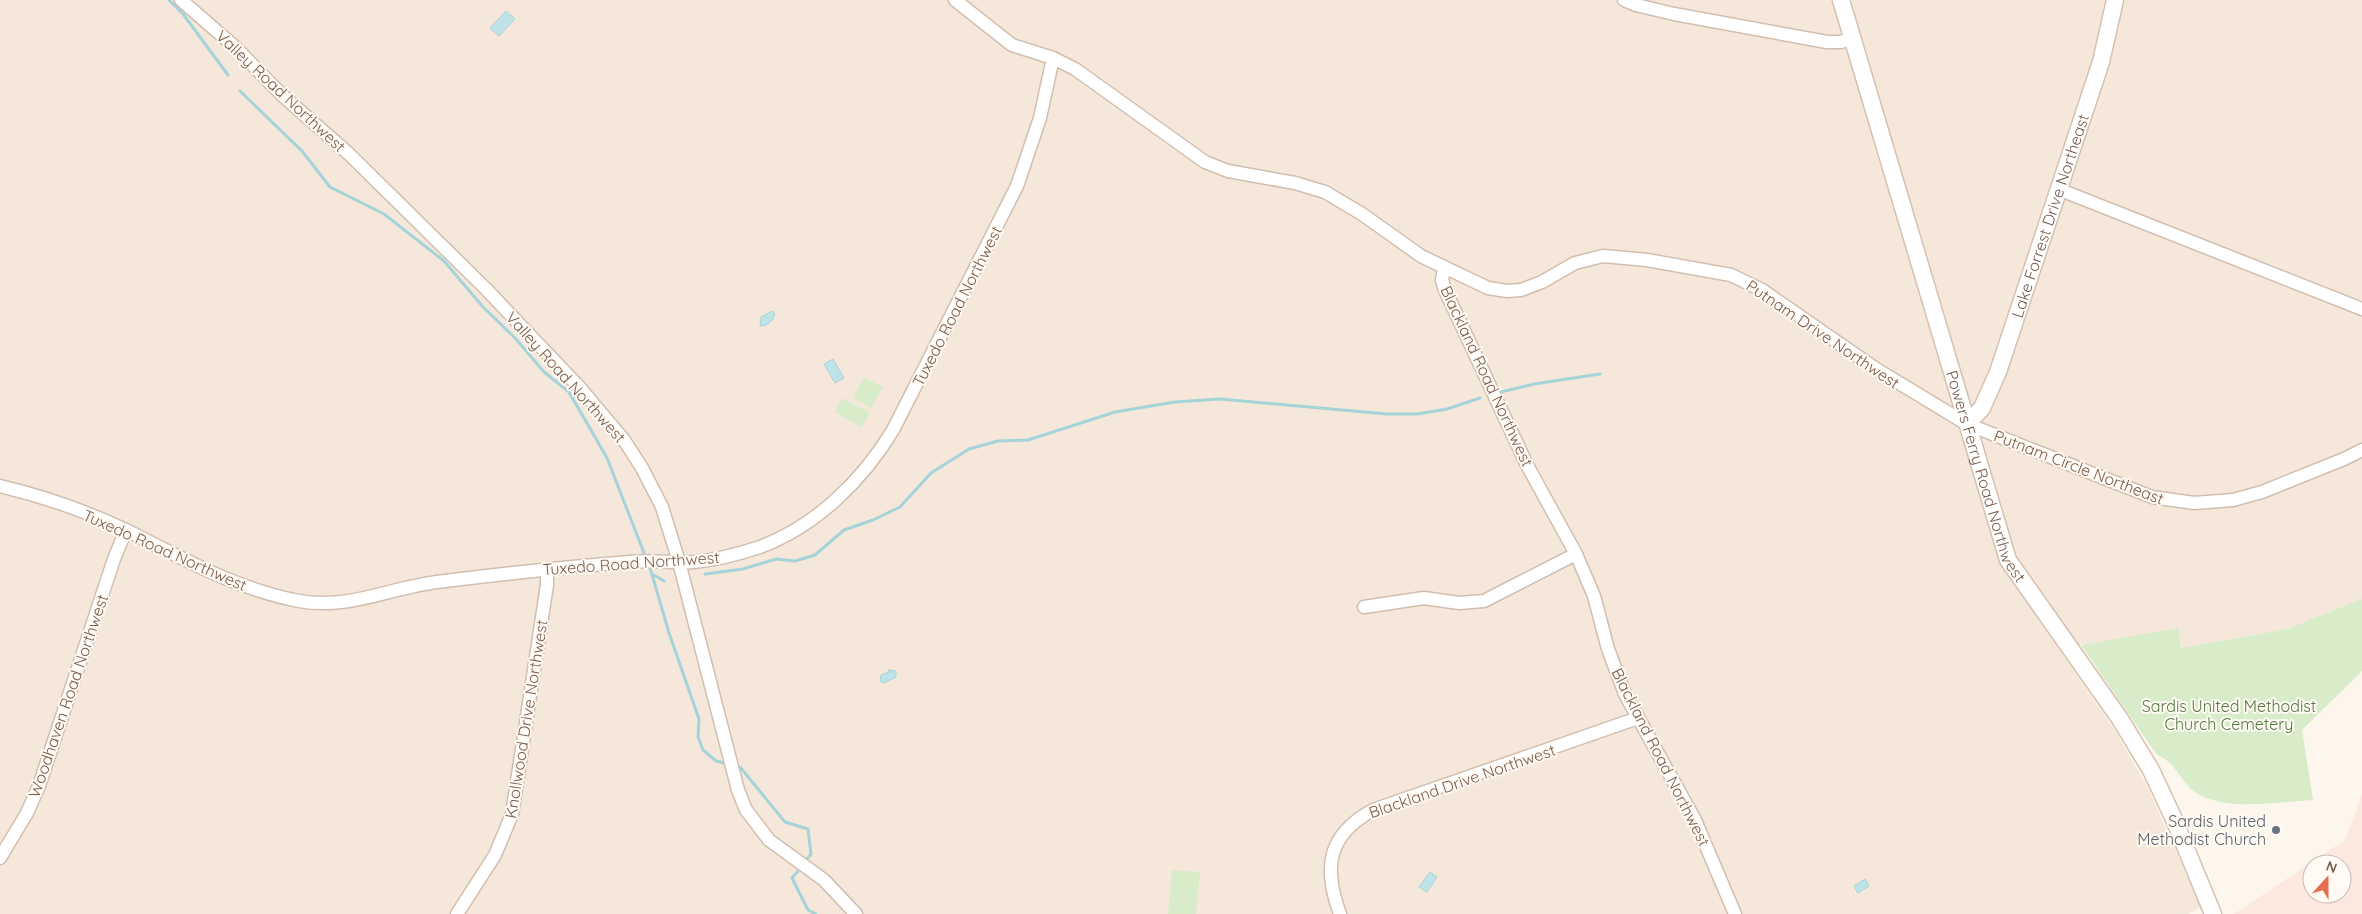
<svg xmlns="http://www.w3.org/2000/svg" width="2362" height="914" viewBox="0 0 2362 914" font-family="Quicksand,sans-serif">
<rect width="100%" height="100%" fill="#fdf6ec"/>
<polygon fill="#f5e8da" points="0,0 2362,0 2362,599 2287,629 2181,648 2177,628 2059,649 2115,731 2147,786 2201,907 2188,914 0,914"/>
<path fill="#fde8e0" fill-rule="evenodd" d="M2362,795v119h-128l111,-74zM2312,864h30v30h-30z"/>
<g fill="#d8ecc9">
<polygon points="864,377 883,387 871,408 853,398"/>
<polygon points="842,398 870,413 862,427 835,412"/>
<path d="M2362,599v72l-60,59 11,70c-34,2 -89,12 -118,-8 -15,-10 -19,-31 -38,-37l-76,-110 97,-17 3,20 106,-19z"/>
<polygon points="1172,870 1200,872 1196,914 1168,914"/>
</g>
<g fill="#bfe3e8" stroke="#a5d3da">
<polygon points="506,11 515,19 499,36 490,28"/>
<path d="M772,311l3,3c-2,7 -8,12 -15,12l1,-9z"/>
<polygon points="833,359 844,378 835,383 824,364"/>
<polygon points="888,670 896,671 896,677 884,683 880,681 881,675 889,672"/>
<polygon points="1430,872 1437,877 1427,892 1419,887"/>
<polygon points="1865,879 1869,886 1858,893 1854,886"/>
</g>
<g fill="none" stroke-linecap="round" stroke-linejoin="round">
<g stroke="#a5d3da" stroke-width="3">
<polyline points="169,0 183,14 228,75"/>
<polyline points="240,91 302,151 330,187 384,214 444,261 483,307 516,339 544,372 569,392 607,458 646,558"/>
<polyline points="1501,392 1534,384 1600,374"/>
<polyline points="649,564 669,633 699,719 698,737 703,750 716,761 724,763"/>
<polyline points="705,574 743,569 776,559 795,561 815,555 844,530 873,520 900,507 931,473 969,449 998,441 1028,440 1115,412 1175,402 1220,399 1387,414 1417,414 1447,409 1480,398"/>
<polyline points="654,575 664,581"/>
<polyline points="740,767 785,822 808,829 811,854 808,858"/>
<polyline points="798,871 792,878 808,910 816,914"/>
</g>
<g stroke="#d1beb0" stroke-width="15">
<g id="street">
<polyline points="181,0 235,47 282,95 349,154 487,290 581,389 624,440 642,468 662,507 679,562 738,790 746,810 769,840 824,880 856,914"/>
<polyline points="955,0 1012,45 1053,58 1075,69 1205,162 1228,171 1295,183 1325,192 1362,214 1421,256 1488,288 1507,291 1521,290 1542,282 1575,263 1603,256 1647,260 1731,275 1762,290 1876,369 1967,424 2152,497 2194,503 2233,500 2262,492 2344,459 2362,450"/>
<polyline points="1624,0 1636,5 1674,14 1827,42 1841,42 1853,38"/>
<polyline points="2058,189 2362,309"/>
<polyline points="1444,269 1442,280 1445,290 1527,465 1576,554 1594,596 1608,649 1625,694 1695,820 1735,914"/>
<path d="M0,486c43,10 88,26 128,45 56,28 108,58 171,70 49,9 90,-13 138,-19 64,-8 129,-15 193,-20 22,-2 43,1 64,0 22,-2 45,-8 66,-15 56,-21 102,-66 133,-117l124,-244 23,-68 13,-60"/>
<polyline points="1364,607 1424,598 1459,603 1484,601 1576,554"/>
<polyline points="0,858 27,813 39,786 114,559 126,530"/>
<polyline points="457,914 495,855 512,814 547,585 547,569"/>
<path d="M1340,914c-17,-46 -13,-79 33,-104l265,-92"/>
</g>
</g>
<g stroke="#d6c0b0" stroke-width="19">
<g id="secondary">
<path id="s1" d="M1841,0l167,560 112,159 31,51 22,47 40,97"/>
<path id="s2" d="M1967,424l15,-16 16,-36 103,-310 14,-62"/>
</g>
</g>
<use href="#street" stroke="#fff" stroke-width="12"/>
<use href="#secondary" stroke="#fff" stroke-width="16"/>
</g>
<circle fill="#6b7280" stroke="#fffaf3" stroke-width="2" cx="2276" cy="830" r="5"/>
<g text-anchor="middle" stroke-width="4" stroke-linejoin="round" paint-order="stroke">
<g font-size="16" fill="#7a5c4d" stroke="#fffaf3">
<text transform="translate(281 91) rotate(43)" y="6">Valley Road Northwest</text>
<text dy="6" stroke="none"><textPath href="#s2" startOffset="226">Lake Forrest Drive Northeast</textPath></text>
<text transform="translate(957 306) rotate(-63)" y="6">Tuxedo Road Northwest</text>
<text transform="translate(1823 334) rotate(34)" y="6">Putnam Drive Northwest</text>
<text transform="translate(1487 376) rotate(65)" y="6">Blackland Road Northwest</text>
<text transform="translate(566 377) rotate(48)" y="6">Valley Road Northwest</text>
<text transform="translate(2079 467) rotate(21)" y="6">Putnam Circle Northeast</text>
<text dy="6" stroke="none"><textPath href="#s1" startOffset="498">Powers Ferry Road Northwest</textPath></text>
<text transform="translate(165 550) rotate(24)" y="6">Tuxedo Road Northwest</text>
<text transform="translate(631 563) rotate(-4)" y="6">Tuxedo Road Northwest</text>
<text transform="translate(68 696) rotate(-71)" y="6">Woodhaven Road Northwest</text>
<text transform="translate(526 719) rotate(-81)" y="6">Knollwood Drive Northwest</text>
<text transform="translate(1661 757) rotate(63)" y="6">Blackland Road Northwest</text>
<text transform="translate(1462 781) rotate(-19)" y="6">Blackland Drive Northwest</text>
</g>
<g font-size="16" fill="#537a41" stroke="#fffaf3">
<text x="2229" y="712">Sardis United Methodist<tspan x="2229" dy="18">Church Cemetery</tspan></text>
</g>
<g font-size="16" fill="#5b616d" stroke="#fffaf3" text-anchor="end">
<text x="2266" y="827">Sardis United<tspan x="2266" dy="18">Methodist Church</tspan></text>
</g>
</g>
<g transform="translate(2327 879) rotate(21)"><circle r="24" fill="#fffaf3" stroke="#cabbb1"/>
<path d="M0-4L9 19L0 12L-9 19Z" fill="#e76f51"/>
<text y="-8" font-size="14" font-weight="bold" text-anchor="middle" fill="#7a5c4d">N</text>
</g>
</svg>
